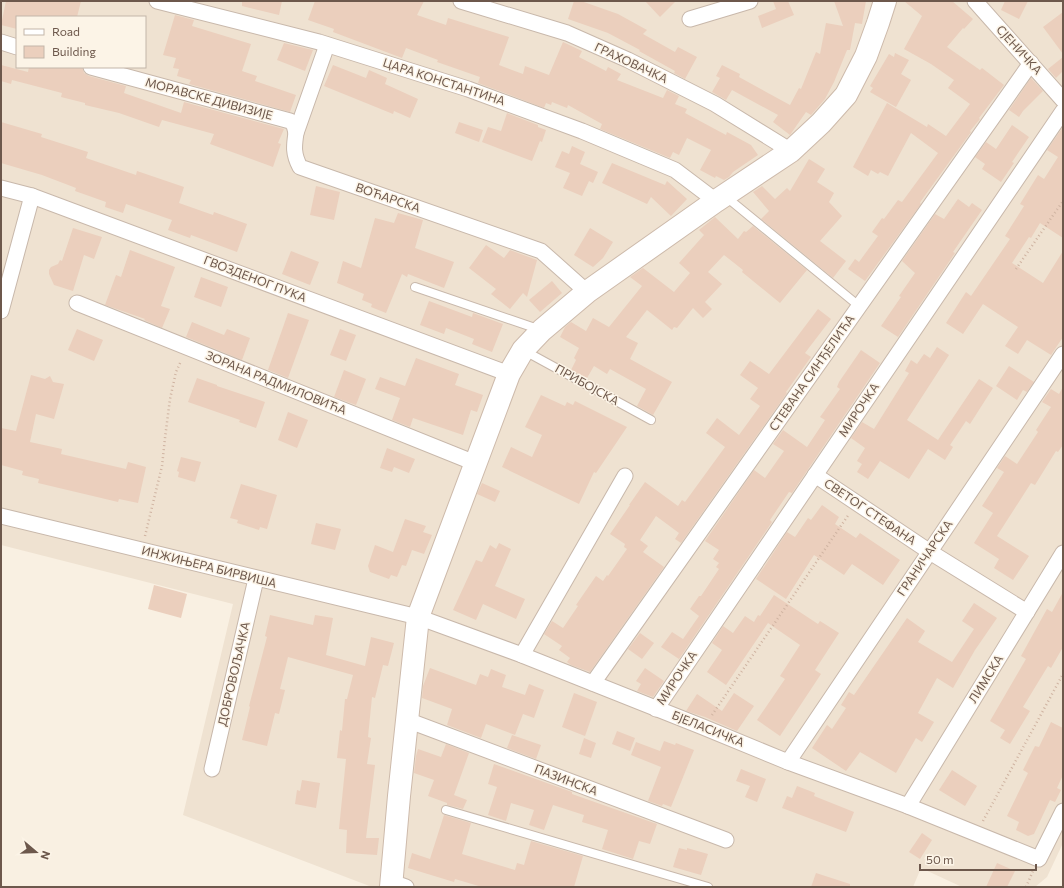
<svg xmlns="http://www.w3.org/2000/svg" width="1064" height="888" viewBox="0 0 1064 888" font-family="Commissioner,sans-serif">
<rect width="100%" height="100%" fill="#f9f0e2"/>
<path fill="#efe2d1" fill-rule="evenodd" d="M1,1h1062v842l-16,34 -12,10h-73l-41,-19 -8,19h-541l-189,-72 50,-211 -232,-59zM17,17h128v50h-128z"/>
<g fill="#ebcfbd">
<polygon points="6,1 81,1 77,17 17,17 17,29 1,25"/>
<polygon points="242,1 282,1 279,15 242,6"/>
<polygon points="315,1 424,1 417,15 446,25 448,18 509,37 499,65 523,74 525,66 549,75 563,42 582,51 579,57 606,71 608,67 621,74 617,80 663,98 667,90 679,96 675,104 687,109 685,113 726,135 727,132 751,145 758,155 733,172 729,177 724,180 716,176 715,178 700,170 711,150 687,138 679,155 673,152 670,158 600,129 602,124 568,105 567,108 552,102 551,105 546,103 544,108 478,83 480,77 437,62 438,60 406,48 402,58 333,32 334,29 308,20"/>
<polygon points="574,1 581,1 618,14 647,30 643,34 675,52 678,47 697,57 685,79 674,73 675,71 639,51 640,50 608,33 568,19"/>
<polygon points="645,1 676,1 660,17"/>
<polygon points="773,1 788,1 794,15 762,28 758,16 776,9"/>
<polygon points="834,1 866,1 862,24 855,23 850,50 847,50 834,82 825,99 811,115 806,112 790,135 773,122 778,115 732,90 726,100 712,92 720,78 716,76 722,65 740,74 739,77 790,105 799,88 801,89 816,52 820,54 826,23 843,26"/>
<polygon points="904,1 952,1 973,19 964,29 963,28 947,47 980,70 982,68 1004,85 979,118 980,119 970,131 971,132 921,201 920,203 921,204 865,281 848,269 855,259 859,262 878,236 872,232 882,218 884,219 898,200 902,202 938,153 911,133 888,176 880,172 878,174 871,170 868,176 853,167 887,103 927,127 928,124 946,136 970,104 948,88 954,80 931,64 904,49 922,16"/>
<polygon points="1005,1 1028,1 1019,19 1001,10"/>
<polygon points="1063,12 1063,54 1043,27"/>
<polygon points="175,15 194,20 192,26 251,44 242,71 257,76 255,81 296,95 290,112 189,84 191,80 177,76 179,69 173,68 176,58 163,55"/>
<polygon points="284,43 313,50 305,71 277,60"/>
<polygon points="895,53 909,60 901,74 911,80 896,107 870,92 873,88 870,86 889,54 894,57"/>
<polygon points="1063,57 1063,71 1056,78 1048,69"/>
<polygon points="1,65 28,72 29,67 82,67 84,73 89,76 126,86 124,93 181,113 184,102 284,129 278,143 281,144 273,167 210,144 214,134 162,120 159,127 119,113 85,105 85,103 61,97 62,93 12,80 11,84 1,81"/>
<polygon points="333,65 366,78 369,70 387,78 385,84 418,99 410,118 394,111 393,114 324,86"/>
<polygon points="1031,78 1043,91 1023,111 1019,117 1009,110"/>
<polygon points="507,113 538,125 538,127 546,130 542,142 540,141 532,161 482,142 488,127 501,131"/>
<polygon points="1,122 42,134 41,137 88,152 86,158 136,175 137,171 184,187 179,203 213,215 214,212 247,224 237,252 191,235 190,238 168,230 172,220 126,204 123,213 105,207 106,202 75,191 76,188 42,175 1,163"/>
<polygon points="459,122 483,130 479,142 455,133"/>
<polygon points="1012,125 1029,137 1012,162 1014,163 1001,182 982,169 985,164 975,157 986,142 996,149"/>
<polygon points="1063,127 1063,238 1040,223 1031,238 1029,237 1012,263 1043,283 1063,251 1063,337 1051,355 1027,340 1018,354 1005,346 1018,327 983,304 963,334 946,323 966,292 971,296 1010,239 1005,236 1024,206 1020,204 1038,175 1044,179 1058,157 1047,150"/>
<polygon points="572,146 585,152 580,164 598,172 593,183 589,181 582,196 563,188 570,173 555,167 562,151 569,154"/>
<polygon points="809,159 825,169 817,182 834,193 829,202 842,216 820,241 846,261 833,278 761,219 769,211 753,192 762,186 775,199 787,188 790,191"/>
<polygon points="612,163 665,185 667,181 687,199 671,216 651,197 647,204 602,183"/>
<polygon points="316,186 340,192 334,220 310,215"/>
<polygon points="958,199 969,207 972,203 982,210 953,252 955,253 898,337 881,326 901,297 899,296 915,273 902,261 935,214 944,219"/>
<polygon points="398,213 423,220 415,248 454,262 444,288 408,274 407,277 402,274 386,313 371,307 372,304 362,300 364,294 337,283 343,261 361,268 375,218 394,223"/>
<polygon points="715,217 738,239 744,231 746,232 753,226 807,270 780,303 742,272 743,270 724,255 708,272 722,284 705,302 712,309 703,318 693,308 677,328 674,327 672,330 647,310 626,337 638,343 630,359 672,382 653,415 637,406 646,389 610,369 607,374 594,366 587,378 571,370 576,360 574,358 579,348 560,337 565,327 571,322 586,331 593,318 609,327 642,286 630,277 643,268 674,292 690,273 679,263 704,235 699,230"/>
<polygon points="73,228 102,237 94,259 84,255 73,291 54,285 49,274 49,270 51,267 58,264 60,260 62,261"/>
<polygon points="590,228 613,242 603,258 593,267 574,255"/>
<polygon points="486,245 504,258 510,250 537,260 527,297 523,293 510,309 491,294 496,289 469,268"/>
<polygon points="130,250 175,267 161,306 170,309 162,328 144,320 145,319 105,305 116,275 121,277"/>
<polygon points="291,251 319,262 310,285 282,274"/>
<polygon points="201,277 228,287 221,307 194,297"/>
<polygon points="552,281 562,293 540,312 529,300"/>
<polygon points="429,301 472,317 473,313 503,324 492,352 472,344 474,339 446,328 444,334 420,325"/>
<polygon points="818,309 831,319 805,353 811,357 786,392 787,393 681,543 675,539 679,533 656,516 640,540 648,546 643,552 664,567 590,672 571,665 567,662 570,658 559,650 562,646 544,634 552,621 563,628 578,606 576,605 596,576 603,581 607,575 608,576 627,549 624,547 625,544 610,534 630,505 629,505 645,482 678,506 682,500 685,502 725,447 706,433 717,418 739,435 760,406 750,399 758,388 740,375 750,361 769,374"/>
<polygon points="288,313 309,320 288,378 268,370"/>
<polygon points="192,322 224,335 227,329 250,338 242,360 186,337"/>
<polygon points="77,329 103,340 94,361 68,350"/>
<polygon points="340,329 356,335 346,361 330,355"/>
<polygon points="937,347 949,355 907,420 938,440 979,379 993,388 970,424 966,421 950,445 953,447 945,460 928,449 909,479 880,461 868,479 857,472 862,464 857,461 865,448 851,438 862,422 874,429 909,373 905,371 911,360 917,364 924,354 930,358"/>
<polygon points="861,350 880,363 792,493 789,492 770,520 772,522 679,659 661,647 672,632 683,639 699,616 690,609 699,596 701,596 719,569 716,567 719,563 713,559 719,550 705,541 754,470 765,478 784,451 773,444 783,430 807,447 825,420 820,417 840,389 837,387 839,382"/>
<polygon points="416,358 459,374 455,385 483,395 477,412 471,410 463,435 413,418 410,427 392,420 400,398 375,389 380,377 405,386"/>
<polygon points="1009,366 1034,382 1027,392 1023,390 1017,400 996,386"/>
<polygon points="344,370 366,379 356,405 334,397"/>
<polygon points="31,375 45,379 50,376 53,382 64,384 54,419 36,414 30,442 62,449 61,454 126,469 128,462 146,467 138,503 119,499 118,502 38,483 39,479 22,475 23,471 1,465 1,428 16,431"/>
<polygon points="197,378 217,385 217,386 265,402 256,428 239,422 240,420 188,402"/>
<polygon points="1063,387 1063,445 1058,452 1056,451 1035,485 1031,483 997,536 1029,556 1013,580 994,568 999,559 974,543 993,513 982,506 1004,472 997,468 1005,456 1017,464 1038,432 1036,430 1051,407 1042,402 1051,389 1059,394"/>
<polygon points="541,395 565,406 567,402 573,405 575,401 627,427 596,473 594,472 579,504 502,467 511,447 532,457 542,435 525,427"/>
<polygon points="288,412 308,420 297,448 278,440"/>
<polygon points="387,448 415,459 409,473 394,467 392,472 380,468"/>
<polygon points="181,457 201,462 195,482 178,477 179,472 177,471"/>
<polygon points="482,483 500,491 495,502 477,494"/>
<polygon points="241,484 277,495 267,529 260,527 259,530 237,523 238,520 230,518"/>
<polygon points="822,505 839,517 835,524 856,538 860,533 900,560 883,585 852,564 844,575 814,555 786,599 756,579 787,532 795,537 808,518 811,520"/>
<polygon points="405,519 426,526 423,532 432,535 424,554 412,550 406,566 402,565 397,577 391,575 389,579 370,572 368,566 375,545 393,552"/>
<polygon points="316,523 341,529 335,550 311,544"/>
<polygon points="499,543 511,549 495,586 525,599 516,619 483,604 476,620 453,610 476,560 482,562 490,545 496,549"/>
<polygon points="154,585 187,594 181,618 148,609"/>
<polygon points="1063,592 1063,647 1051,668 1048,666 1023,707 1030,711 1010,744 1000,738 1005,730 990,721 1026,659 1021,656 1047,609 1052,612"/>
<polygon points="774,595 818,624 820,621 839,633 815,670 821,674 780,736 757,720 785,679 780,676 800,645 768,623 726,685 707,672 722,650 712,643 723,626 733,633 745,616 754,622 758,615 760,616"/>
<polygon points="974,603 997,618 975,650 953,688 937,678 918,713 934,722 922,742 916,738 896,773 860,752 846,771 812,748 827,725 832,729 846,708 841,705 849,692 854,695 907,618 925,631 918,642 952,662 974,629 962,621"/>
<polygon points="270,615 313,625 315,615 333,618 326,655 365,666 371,637 394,643 388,666 383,665 375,698 372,697 368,737 371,738 367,764 375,765 366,838 379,838 377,855 346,853 347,830 339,829 346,759 337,758 340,730 342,731 345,699 347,699 353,675 288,657 280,689 285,690 279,714 275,713 267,746 242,740 250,707 249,706 267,637 265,636"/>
<polygon points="640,633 654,643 642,659 628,649"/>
<polygon points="430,668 476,685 480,674 488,677 491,669 506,675 502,687 525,695 529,684 544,690 534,718 523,714 515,735 486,724 481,738 447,725 452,709 422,698 423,686"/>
<polygon points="645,668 664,681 653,697 637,691 641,684 636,681"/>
<polygon points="574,693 597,702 585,736 562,727"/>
<polygon points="734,693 754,706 737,731 705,717 686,711 697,694 722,711"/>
<polygon points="1051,722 1063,728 1063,775 1057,788 1061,790 1055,802 1050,800 1034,834 1028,836 1016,830 1019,822 1007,816 1028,773 1023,770 1035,746 1039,747"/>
<polygon points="617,731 635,738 630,751 612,744"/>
<polygon points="512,735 541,745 536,759 507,748"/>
<polygon points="584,738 596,743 591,758 579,754"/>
<polygon points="664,741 675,745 676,743 694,750 671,807 663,804 662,806 648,801 661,767 631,755 636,742 660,751"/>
<polygon points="446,744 469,753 454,795 467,800 463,809 447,805 447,803 428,796 434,780 414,773 416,756 418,749 441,757"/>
<polygon points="494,764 572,792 572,794 657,824 650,844 639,841 633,859 602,849 608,830 582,822 584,815 553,805 544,830 529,825 534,810 511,803 506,821 488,815 497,787 488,784"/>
<polygon points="741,769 766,779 757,802 745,797 750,786 736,781"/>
<polygon points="952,770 977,786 965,806 939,790"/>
<polygon points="302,780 320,783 316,808 295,804 297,790 300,791"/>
<polygon points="797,786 815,793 814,796 854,812 846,832 782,808 787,796 792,798"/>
<polygon points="444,815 471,823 462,854 515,870 517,863 524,865 531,841 583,856 574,887 482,887 455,879 454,882 408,868 412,853 430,859"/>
<polygon points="922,833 932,840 920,859 909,852"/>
<polygon points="679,848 687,850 687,848 708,854 701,875 673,867"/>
<polygon points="997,863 1015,871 1007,887 986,887"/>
<polygon points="816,873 850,884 850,887 811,887"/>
</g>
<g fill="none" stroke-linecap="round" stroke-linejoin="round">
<g stroke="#c8b8ab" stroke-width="10">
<g id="lane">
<polyline points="725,196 859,306"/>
<polyline points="415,287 541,330"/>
<polyline points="523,350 651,420"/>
<polyline points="446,810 708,887"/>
</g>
</g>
<g stroke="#c8b8ab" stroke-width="17">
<g id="street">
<polyline points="157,1 319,42 468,89 582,131 675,170 716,201"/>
<polyline points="461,1 567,33 628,60 715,104 791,151"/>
<polyline points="975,1 1063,100"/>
<polyline points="690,19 750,1"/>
<polyline points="1,42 17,47"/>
<path d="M327,45l-31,88c-2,13 -3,21 4,34l241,84 46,41"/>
<polyline points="91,67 290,121 294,125 296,133"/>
<polyline points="1,188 32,196 509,374"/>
<polyline points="77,303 475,463"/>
<polyline points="1,311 32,196"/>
<polyline points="815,475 930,552 1027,612"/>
<polyline points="1,516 418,617 522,655 703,727 788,762 908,806 1039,859 1063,811"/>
<polyline points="522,655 625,476"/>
<polyline points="593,683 1031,63"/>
<polyline points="656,709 1063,111"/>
<polyline points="407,720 726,840"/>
<polyline points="788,762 1063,354"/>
<polyline points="212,769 256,579"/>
<polyline points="908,806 1063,553"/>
<polyline points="392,882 406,887"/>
</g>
</g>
<g stroke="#cdbaab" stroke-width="24">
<polyline id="secondary" points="391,887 399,796 418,617 509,374 523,350 542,330 587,292 716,201 791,151 821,123 846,95 866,56 878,23 885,1"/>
</g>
<g stroke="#cfb3a1" stroke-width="2.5" stroke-dasharray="1 3" stroke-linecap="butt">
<polyline points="1016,269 1063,201"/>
<polyline points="145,536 162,466 165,438 170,399 176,372 181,361"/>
<polyline points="712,715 849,514"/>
<polyline points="983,821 1063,674"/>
<polyline points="1026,887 1033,871"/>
</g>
<use href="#lane" stroke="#fff" stroke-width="8"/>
<use href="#street" stroke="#fff" stroke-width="15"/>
<use href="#secondary" stroke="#fff" stroke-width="22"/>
</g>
<g text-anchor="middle" stroke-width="3" stroke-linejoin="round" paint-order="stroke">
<g font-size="12" fill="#6d584c" stroke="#fcf4e7">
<text transform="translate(1019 50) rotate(48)" y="4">СЈЕНИЧКА</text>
<text transform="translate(631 63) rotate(25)" y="4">ГРАХОВАЧКА</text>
<text transform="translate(444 82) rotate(18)" y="4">ЦАРА КОНСТАНТИНА</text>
<text transform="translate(209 99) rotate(15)" y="4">МОРАВСКЕ ДИВИЗИЈЕ</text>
<text transform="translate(388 198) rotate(19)" y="4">ВОЋАРСКА</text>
<text transform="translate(255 279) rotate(21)" y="4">ГВОЗДЕНОГ ПУКА</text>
<text transform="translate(812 373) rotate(-55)" y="4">СТЕВАНА СИНЂЕЛИЋА</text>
<text transform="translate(276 383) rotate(22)" y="4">ЗОРАНА РАДМИЛОВИЋА</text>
<text transform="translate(587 385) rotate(29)" y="4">ПРИБОЈСКА</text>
<text transform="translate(859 410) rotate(-56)" y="4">МИРОЧКА</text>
<text transform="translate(870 512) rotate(34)" y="4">СВЕТОГ СТЕФАНА</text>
<text transform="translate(925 558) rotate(-56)" y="4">ГРАНИЧАРСКА</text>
<text transform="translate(209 567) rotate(14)" y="4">ИНЖИЊЕРА БИРВИША</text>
<text transform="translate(234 674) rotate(-77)" y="4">ДОБРОВОЉАЧКА</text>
<text transform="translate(677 678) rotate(-56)" y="4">МИРОЧКА</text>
<text transform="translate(986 679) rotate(-58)" y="4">ЛИМСКА</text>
<text transform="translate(708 729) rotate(22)" y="4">БЈЕЛАСИЧКА</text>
<text transform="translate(566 780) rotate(21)" y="4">ПАЗИНСКА</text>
</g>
</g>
<rect width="1064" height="888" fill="none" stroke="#6d584c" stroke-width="4"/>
<rect x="16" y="16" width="130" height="52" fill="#fcf4e7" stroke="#c3b6a9"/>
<rect x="24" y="29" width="20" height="6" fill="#ffffff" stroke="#c3b6a9"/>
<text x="52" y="36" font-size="12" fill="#6d584c">Road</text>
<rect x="24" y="46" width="20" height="12" fill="#ebcfbd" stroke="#c3b6a9"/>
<text x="52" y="56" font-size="12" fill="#6d584c">Building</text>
<g transform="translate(36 852) rotate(109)" stroke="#fcf4e7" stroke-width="3" paint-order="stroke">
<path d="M0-3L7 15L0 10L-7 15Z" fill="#6d584c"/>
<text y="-6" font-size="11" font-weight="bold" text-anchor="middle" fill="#6d584c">N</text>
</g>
<path d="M920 864v6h116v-6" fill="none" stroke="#6d584c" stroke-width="2"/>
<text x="926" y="864" font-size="12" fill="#6d584c" stroke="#fcf4e7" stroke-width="3" paint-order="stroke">50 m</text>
</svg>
